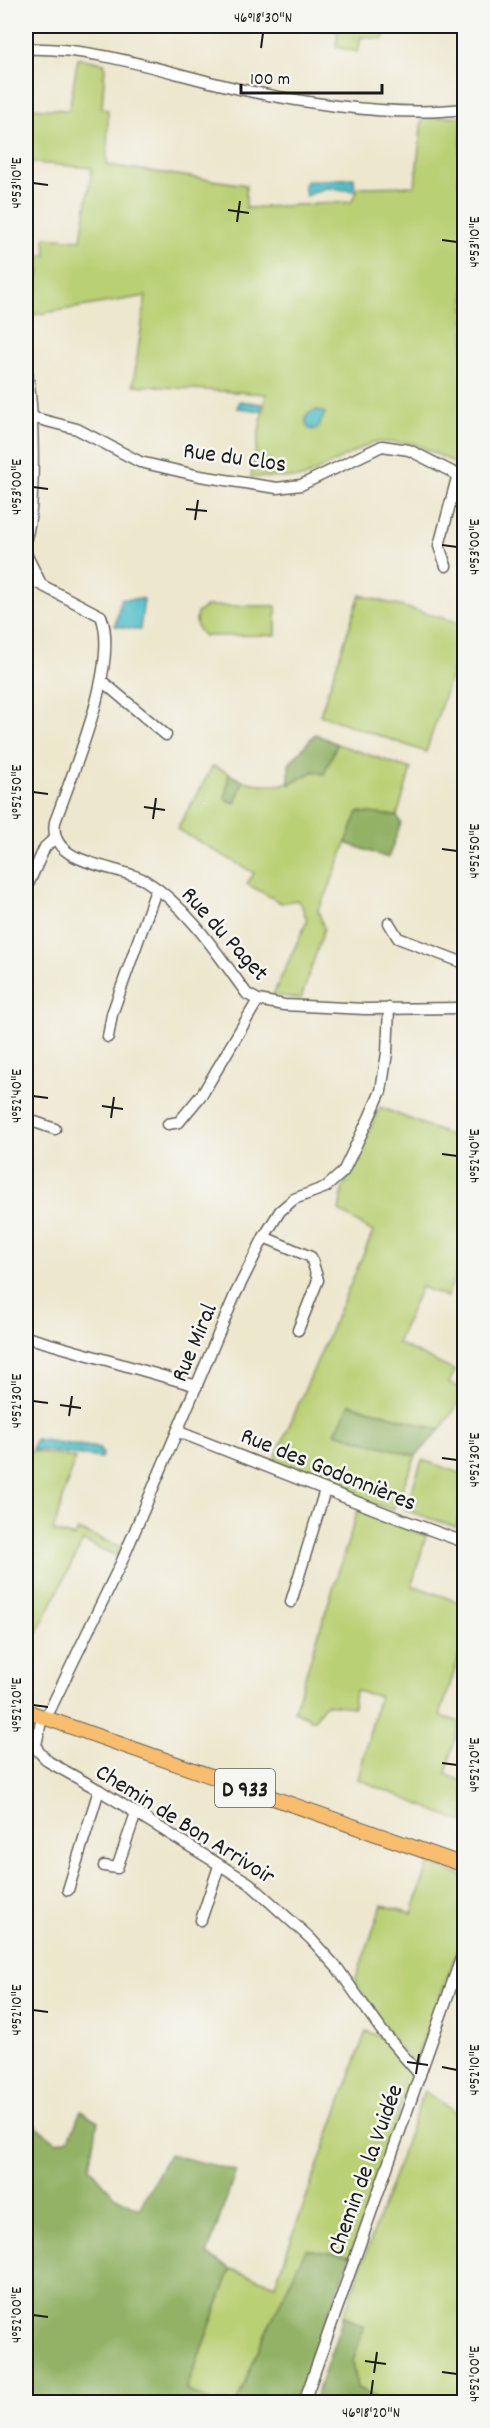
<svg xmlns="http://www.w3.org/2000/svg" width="490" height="2428" viewBox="0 0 490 2428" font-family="Dekko,sans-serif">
<rect width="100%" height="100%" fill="#f6f6f2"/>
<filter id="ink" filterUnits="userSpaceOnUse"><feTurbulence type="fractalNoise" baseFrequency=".0167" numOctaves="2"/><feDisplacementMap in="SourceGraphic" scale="12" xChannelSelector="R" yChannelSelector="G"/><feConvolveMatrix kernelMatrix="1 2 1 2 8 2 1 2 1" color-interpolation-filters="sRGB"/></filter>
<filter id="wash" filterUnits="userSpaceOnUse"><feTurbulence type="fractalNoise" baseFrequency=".008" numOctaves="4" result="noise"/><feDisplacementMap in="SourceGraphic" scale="24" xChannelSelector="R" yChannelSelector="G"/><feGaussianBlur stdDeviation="1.35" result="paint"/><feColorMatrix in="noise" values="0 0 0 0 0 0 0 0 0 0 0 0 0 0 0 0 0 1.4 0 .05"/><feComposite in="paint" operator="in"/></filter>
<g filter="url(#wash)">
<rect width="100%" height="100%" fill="#ede7ce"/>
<g fill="#bad074" stroke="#6b7648" stroke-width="1.5">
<polygon points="318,26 436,26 436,28 387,26 383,39 361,37 358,52 336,47 338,31 317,29"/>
<polygon points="78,58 104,63 105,66 102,108 108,110 107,165 246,185 246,208 351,202 359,187 415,186 422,118 462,116 459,184 464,184 464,471 449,460 413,443 373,442 303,478 251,477 266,394 133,385 146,296 26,316 26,278 39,276 40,255 46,255 45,237 81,240 92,168 26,162 26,103 28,103 28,108 69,110"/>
<polygon points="360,595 464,624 464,635 426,752 320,715"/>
<path d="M207,606h69v29l-72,1c-8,-7 -9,-13 -7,-23z"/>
<path d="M337,744l74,25 -14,47 -39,-4 -31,81 -9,17 6,19 -23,70 -28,-4 34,-74 -5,-15 -5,-6 -16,3 -34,-19 7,-11 -77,-44 36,-63 16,7 -4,26 10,4 8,-22c34,7 40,6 71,-10l10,3z"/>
<polygon points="380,1107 464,1141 464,1251 447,1297 421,1287 397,1343 455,1371 449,1383 464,1389 464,1396 440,1430 351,1404 335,1433 416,1456 393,1510 352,1497 273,1463 373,1232 339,1211 343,1188"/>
<polygon points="26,1450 75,1458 53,1531 75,1537 78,1530 122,1547 117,1556 83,1541 37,1633 26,1629 26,1548 33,1530 26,1528"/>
<polygon points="422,1460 464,1474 464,1500 456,1527 405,1510"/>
<polygon points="358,1510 426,1536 412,1585 464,1604 464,1641 440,1716 460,1722 446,1774 464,1782 464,1823 358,1779 379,1696 355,1691 353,1707 325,1704 314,1720 294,1711"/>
<polygon points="429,1863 464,1877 464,1933 415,2062 404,2054 355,1981 382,1905 412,1913"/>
<polygon points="366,2031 381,2037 412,2074 350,2256 306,2250 264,2336 237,2402 212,2402 186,2391 231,2269 275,2285"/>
<polygon points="424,2091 464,2118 464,2402 385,2402 357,2389 353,2361 364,2327 344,2315"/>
</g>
<g fill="#93b266" stroke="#586741" stroke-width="1.5">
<polygon points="315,734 337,744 324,774 314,771 289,785 289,764"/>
<polygon points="229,774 243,781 235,803 225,799"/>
<polygon points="358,812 397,816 401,823 388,858 346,843"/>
<polygon points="350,1404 440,1430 416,1456 335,1433"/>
<polygon points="81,2111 98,2121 90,2167 114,2196 139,2209 169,2154 236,2171 207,2255 231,2269 186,2390 212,2402 26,2402 26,2119 57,2142 69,2139"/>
<polygon points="306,2249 350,2256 296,2402 237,2402 264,2336"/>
<polygon points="344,2315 364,2327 353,2361 357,2389 385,2402 314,2402"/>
</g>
<g fill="#4fbdc8" stroke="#366c72" stroke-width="1.5">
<polygon points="354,178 355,191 326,188 306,196 304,184 307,181"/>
<polygon points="240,401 262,404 261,411 237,408"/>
<path d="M317,410l8,3 -7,15 -5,2 -5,-2c-5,-11 -1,-15 9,-18z"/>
<polygon points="121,599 144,599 140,630 115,626"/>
<polygon points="35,1439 100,1448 99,1451 103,1453 101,1458 32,1449"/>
</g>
</g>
<g filter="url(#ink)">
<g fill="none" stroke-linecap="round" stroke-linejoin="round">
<g stroke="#65635a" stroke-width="13">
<g id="minor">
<path d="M26,49c62,-2 124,18 184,33 75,19 178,36 254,27"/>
<path d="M26,369c8,32 10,138 0,169"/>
<polyline points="31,417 77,429 140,462 200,476 277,488 301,485 382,446 409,450 464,478"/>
<polyline points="26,554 41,584"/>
<polyline points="446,566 439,546 458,474"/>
<path d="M26,577l75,39c19,47 -29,158 -46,206 -8,44 65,43 91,59 41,25 73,75 101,113l11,6 26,5 81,4 99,-1"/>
<polyline points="102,681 166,735"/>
<polyline points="464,758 464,780"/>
<polyline points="26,889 45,847 54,839"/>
<polyline points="389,923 398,938 464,963"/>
<polyline points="108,1037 112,1014 155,893 158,890"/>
<polyline points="26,1119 55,1129"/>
<polyline points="168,1124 179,1122 203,1093 258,1000"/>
<polyline points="264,1237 311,1257 318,1280 298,1330"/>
<polyline points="26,1337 197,1386"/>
<polyline points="179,1432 395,1517 464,1542"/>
<polyline points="291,1602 325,1490"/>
<polyline points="42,1717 36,1745 38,1751 49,1762 99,1790 249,1883 310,1938 338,1969 382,2031 420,2075"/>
<polyline points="46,1718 122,1561 235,1295 264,1237 280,1211 294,1199 326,1187 343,1172 369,1118 381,1091 387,1053 389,1008"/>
<polyline points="104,1866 117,1868 136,1813"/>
<polyline points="68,1890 99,1790"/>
<polyline points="201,1920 219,1866"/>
<polyline points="304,2402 464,1950"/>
</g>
</g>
<g stroke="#65635a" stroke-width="16">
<polyline id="major" points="26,1711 464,1865"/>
</g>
<use href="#minor" stroke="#fff" stroke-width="10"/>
<use href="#major" stroke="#f9be6d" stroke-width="14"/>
</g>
</g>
<path fill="none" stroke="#1c1c1c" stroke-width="2" d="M261,48l2,-15M33,183l15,2M228,210l21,3M237,222l3,-21M442,240l15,2M33,487l15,2M186,509l21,2M195,520l3,-20M442,545l15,2M33,792l15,2M144,807l21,3M153,819l3,-21M442,849l15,2M33,1096l15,2M102,1106l21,3M111,1118l3,-21M442,1154l15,2M33,1401l15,2M60,1405l21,3M69,1416l3,-20M442,1458l15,2M33,1705l15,2M442,1763l15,2M33,2010l15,2M407,2062l21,3M442,2067l15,3M416,2074l3,-20M33,2315l15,2M365,2361l21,3M442,2372l15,2M374,2373l3,-21M371,2395l2,-15"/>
<g text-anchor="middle" stroke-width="5" stroke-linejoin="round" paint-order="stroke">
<rect fill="#f6f6f2" stroke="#5d5d5c" stroke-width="1.5" x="215" y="1769" width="60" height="38" rx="4.5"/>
<g font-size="22" font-weight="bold" fill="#1c1c1c">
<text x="245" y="1796">D 933</text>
</g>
<g font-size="24" fill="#1c1c1c" stroke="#f6f6f2">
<text transform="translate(235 456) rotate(8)" y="8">Rue du Clos</text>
<text transform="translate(226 933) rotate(48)" y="8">Rue du Paget</text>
<text transform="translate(193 1342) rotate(-67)" y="8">Rue Miral</text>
<text transform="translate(329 1468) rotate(22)" y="8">Rue des Godonnières</text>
<text transform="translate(186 1823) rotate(32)" y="8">Chemin de Bon Arrivoir</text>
<text transform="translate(364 2169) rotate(-70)" y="8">Chemin de la Vuidée</text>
</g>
</g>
<rect width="490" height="2428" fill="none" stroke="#f6f6f2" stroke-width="66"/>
<path d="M241 84v9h141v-9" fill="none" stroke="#1c1c1c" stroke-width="3"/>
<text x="250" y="84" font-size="18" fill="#1c1c1c" stroke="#f6f6f2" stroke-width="4.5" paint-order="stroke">100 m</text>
<rect x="33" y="33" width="424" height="2362" fill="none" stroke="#1c1c1c" stroke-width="2"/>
<g font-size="15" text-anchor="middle" fill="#1c1c1c">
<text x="263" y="22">46°18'30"N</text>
<text transform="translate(16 183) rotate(-90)" y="5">4°53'10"E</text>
<text transform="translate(474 242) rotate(-90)" y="5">4°53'10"E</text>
<text transform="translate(16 487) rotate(-90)" y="5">4°53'00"E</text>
<text transform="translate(474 547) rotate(-90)" y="5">4°53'00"E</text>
<text transform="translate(16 792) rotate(-90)" y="5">4°52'50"E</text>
<text transform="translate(474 851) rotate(-90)" y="5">4°52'50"E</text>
<text transform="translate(16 1096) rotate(-90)" y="5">4°52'40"E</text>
<text transform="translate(474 1156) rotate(-90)" y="5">4°52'40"E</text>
<text transform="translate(16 1401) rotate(-90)" y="5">4°52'30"E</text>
<text transform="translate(474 1460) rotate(-90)" y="5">4°52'30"E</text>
<text transform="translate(16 1705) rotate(-90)" y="5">4°52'20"E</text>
<text transform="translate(474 1765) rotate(-90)" y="5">4°52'20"E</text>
<text transform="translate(16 2010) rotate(-90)" y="5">4°52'10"E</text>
<text transform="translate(474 2070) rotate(-90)" y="5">4°52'10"E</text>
<text transform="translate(16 2315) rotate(-90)" y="5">4°52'00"E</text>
<text transform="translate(474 2374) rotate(-90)" y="5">4°52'00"E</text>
<text x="371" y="2417">46°18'20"N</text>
</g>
</svg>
